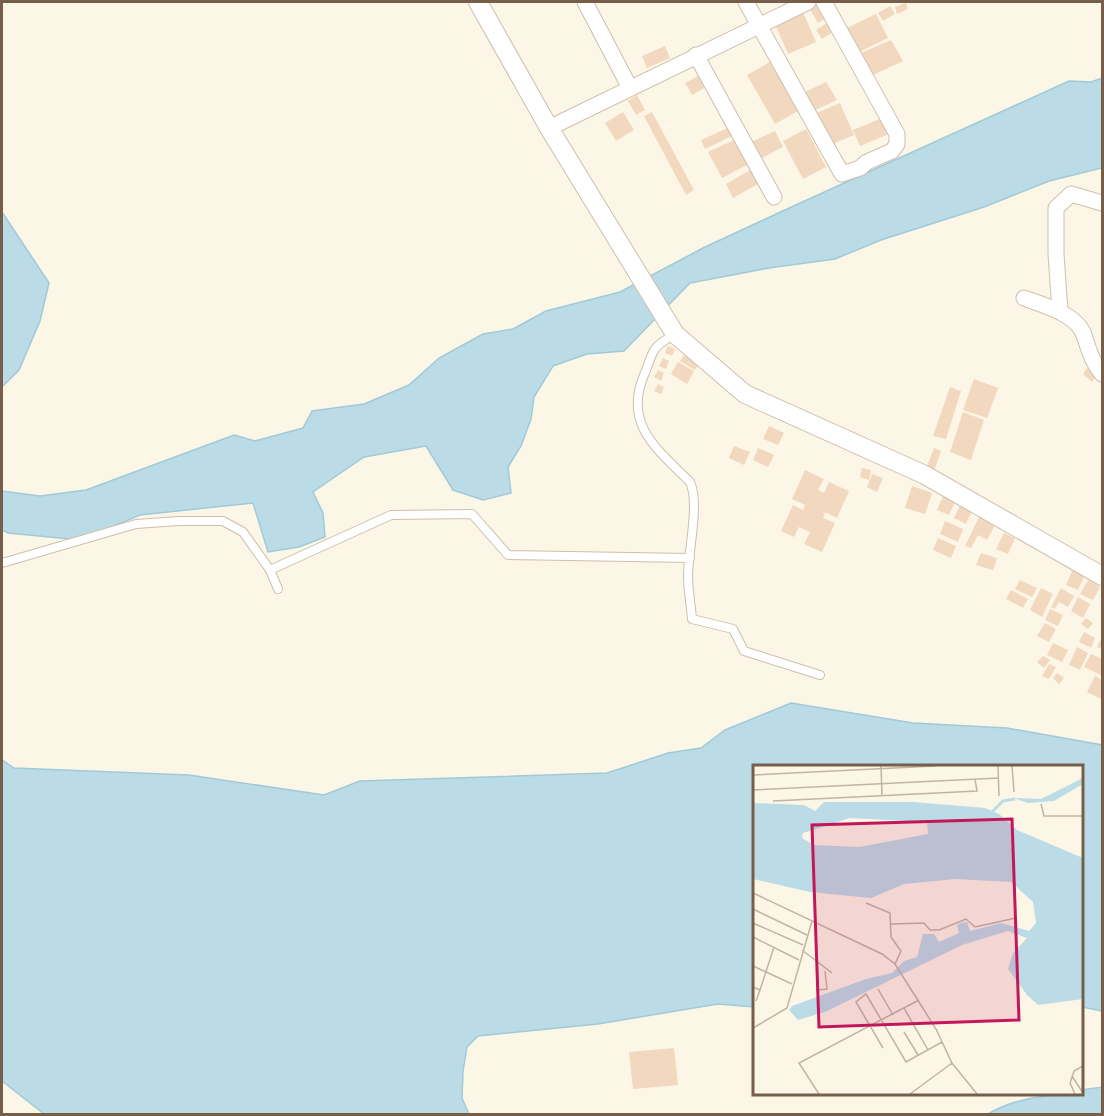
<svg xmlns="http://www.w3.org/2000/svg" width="1104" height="1116" viewBox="0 0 1104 1116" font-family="Lato,sans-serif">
<rect width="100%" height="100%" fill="#fcf6e7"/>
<g fill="#bbdce6" stroke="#a1cad8" stroke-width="1.5">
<polygon points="1102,78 1102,168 1049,181 984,207 881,240 835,259 769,268 690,283 624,351 587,354 553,366 534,397 531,419 521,446 508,467 511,493 483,500 453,490 426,446 364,457 313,492 323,513 325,537 299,547 268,552 253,503 140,515 81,540 8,533 2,530 2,491 40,496 86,490 234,435 255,441 303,428 312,411 364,404 409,385 439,358 483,334 513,329 546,311 620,292 703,248 787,209 1069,81 1091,82"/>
<polygon points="2,212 49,283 40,321 19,370 2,387"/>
<polygon points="791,703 913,723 1007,728 1102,745 1102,1011 1082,1007 1082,766 754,766 754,1007 718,1004 598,1024 478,1036 467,1047 463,1071 462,1098 469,1114 44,1114 2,1081 2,760 14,768 189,775 324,795 360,781 607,773 668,753 701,748 725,730"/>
<path d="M1102,1087v27h-114c26,-16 63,-20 94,-20v-4z"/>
</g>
<g fill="#f2d8be">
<polygon points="906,3 908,9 897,14 895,7"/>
<polygon points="819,4 827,18 818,23 810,9"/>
<polygon points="890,6 895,14 883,21 878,13"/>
<polygon points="802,10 816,42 788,54 774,22"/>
<polygon points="876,14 888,38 859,52 847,28"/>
<polygon points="827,23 833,32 822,39 816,30"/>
<polygon points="891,40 903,61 873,75 861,53"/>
<polygon points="665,46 670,58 647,68 642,56"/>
<polygon points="770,62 798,111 775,124 747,75"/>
<polygon points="700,75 706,87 692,95 685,83"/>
<polygon points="826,82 837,100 813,111 803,93"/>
<polygon points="637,95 645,110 636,115 628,101"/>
<polygon points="840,103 854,135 826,147 812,115"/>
<polygon points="623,112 634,130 616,141 605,123"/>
<polygon points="652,112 694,190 686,195 644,116"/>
<polygon points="882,118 889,134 860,146 853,130"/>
<polygon points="730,127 734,135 705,149 701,140"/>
<polygon points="806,129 826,167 803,179 783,141"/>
<polygon points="775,131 783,147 760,159 751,142"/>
<polygon points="734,140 747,165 722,178 708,152"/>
<polygon points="750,170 758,184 733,198 726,184"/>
<polygon points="668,346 675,349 672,356 665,353"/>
<polygon points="684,355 699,364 695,370 680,361"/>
<polygon points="663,358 669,361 666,369 659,366"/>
<polygon points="678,362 694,371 687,384 671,374"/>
<polygon points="1087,368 1097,375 1092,382 1083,374"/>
<polygon points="658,370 664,373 661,381 654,377"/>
<polygon points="974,379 998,388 987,418 963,410"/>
<polygon points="658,384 664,387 661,394 654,391"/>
<polygon points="950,387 961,391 946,439 933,436"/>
<polygon points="963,412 984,420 971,460 950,452"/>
<polygon points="769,426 784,433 778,445 763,439"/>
<polygon points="734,446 750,452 744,465 729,458"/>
<polygon points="758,448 774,455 768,467 753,460"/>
<polygon points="934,448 941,451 934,471 926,469"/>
<polygon points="862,468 871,470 869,480 860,477"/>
<polygon points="805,470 824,479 818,490 824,493 829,482 849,491 837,518 825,512 823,518 835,523 822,552 804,544 810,532 799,527 794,537 781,531 793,505 803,510 805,505 792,499"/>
<polygon points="872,474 883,478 877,492 867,487"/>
<polygon points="912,486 932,493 925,514 905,508"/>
<polygon points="944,494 956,500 949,515 937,510"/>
<polygon points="961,503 973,508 966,524 954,518"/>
<polygon points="980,515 996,523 987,540 978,535 971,548 965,546"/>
<polygon points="945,521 963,529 958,542 940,534"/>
<polygon points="1004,533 1015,538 1008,554 996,549"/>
<polygon points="938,538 956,546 951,558 933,550"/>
<polygon points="981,553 997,558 993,570 976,565"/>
<polygon points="1073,569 1085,575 1078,590 1066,585"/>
<polygon points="1020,580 1037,588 1032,597 1015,589"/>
<polygon points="1088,580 1100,587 1093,600 1080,594"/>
<polygon points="1041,588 1053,594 1042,617 1030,610"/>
<polygon points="1061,588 1074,596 1068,607 1059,602 1055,609 1051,607"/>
<polygon points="1011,590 1028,599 1023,608 1006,599"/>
<polygon points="1078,597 1090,604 1083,618 1071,611"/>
<polygon points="1050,609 1063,615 1058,626 1045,620"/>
<polygon points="1086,618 1093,623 1088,629 1081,624"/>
<polygon points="1045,623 1056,629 1049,642 1037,636"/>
<polygon points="1084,632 1095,638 1091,648 1079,642"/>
<polygon points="1102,636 1102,649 1097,647"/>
<polygon points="1053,643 1068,650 1062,662 1047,655"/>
<polygon points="1077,647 1088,653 1080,670 1069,665"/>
<polygon points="1091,654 1102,659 1101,675 1084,667"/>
<polygon points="1043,656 1050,660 1044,668 1037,662"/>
<polygon points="1049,664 1056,667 1049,679 1042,676"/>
<polygon points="1057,673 1064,678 1059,684 1053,678"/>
<polygon points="1095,676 1102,680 1101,699 1087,692"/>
<polygon points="674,1048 678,1085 633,1089 629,1052"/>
</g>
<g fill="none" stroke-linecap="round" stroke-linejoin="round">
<g stroke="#cebfad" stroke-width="10">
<g id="service">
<path d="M674,334c-6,5 -15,9 -19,15 -5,7 -7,18 -11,26 -21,50 14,75 46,107 10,22 -2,69 -2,94 0,15 3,29 4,43l41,10 11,22 76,24"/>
<polyline points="2,563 136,524 179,521 223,521 243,532 270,570 391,515 472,514 508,555 690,558"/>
<polyline points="270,570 278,589"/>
</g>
</g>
<g stroke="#cebfad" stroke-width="17">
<g id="minor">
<polyline points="585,2 630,88"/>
<polyline points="746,2 842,174 860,168 867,162 892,151 897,144 897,134 824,2"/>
<polyline points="696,55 774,197"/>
<polyline points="549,128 808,2"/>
<path d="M1024,298c19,7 53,16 60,37 5,15 8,27 18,39"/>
<polyline points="1060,311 1056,254 1056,208 1071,194 1102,203"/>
</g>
</g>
<g stroke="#cebfad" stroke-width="20">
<polyline id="tertiary" points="478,2 549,128 675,334 745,394 925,475 1102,576"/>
</g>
<use href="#service" stroke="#fff" stroke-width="8"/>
<use href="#minor" stroke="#fff" stroke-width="15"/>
<use href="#tertiary" stroke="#fff" stroke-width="18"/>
</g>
<g transform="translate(753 765)">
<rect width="330" height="330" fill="#fcf6e7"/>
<path d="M330,13v6l-29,17 -26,2 -15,-5 28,1zM71,37h90l71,6 14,6 18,16 66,28v141l-45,6 -11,-10 -19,-26 5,-16 14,-15 -19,-7 -46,14 -137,67 -27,8 -9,-10 3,-4 74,-27 26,-6 12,-12 13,-4 6,-23h11l5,8 20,-9 -2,-8 4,-2 6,-1 3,9 31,-8 28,8 7,-8 -3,-21 -22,-20 -56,-3 -51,5 -33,14 -61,-6 -57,-13v-76l51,2 11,6zM97,53l77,4 1,12 -69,13 -45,-2 -12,-7 1,-5z" fill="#bbdce6" fill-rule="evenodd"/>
<path fill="none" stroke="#bbdce6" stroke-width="3" d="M238,48l12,-12 12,-2"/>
<path fill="none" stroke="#c2b4a4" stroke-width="1.5" d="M128,1l1,29M245,1l1,30M259,1l2,26M0,10l182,-9M0,25l246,-12M20,36l204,-10 -2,-12M288,39l3,12h39M0,128l129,61 13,10 41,65 16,34 25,31M113,138l24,10 1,24 10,14 -6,13M0,144l54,26M0,158l50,22M138,159l33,-1 6,7h9l27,-11 9,8 41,-9M0,172l46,23M49,185l30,23M0,201l39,18M0,222l7,3 -4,11M125,224l15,26M7,225l14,-43M63,225l11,-1 -2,-18M151,243l24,42M0,263l34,-20 25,-87M151,267l14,23M130,283l-27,-46 10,-8 40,68 36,-20M319,311l11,17M66,329l-20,-31 120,-63M157,329l42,-31M322,329l-5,-11 4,-12 9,-5"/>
<path fill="#c2185b" fill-opacity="0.15" stroke="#c2185b" stroke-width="3" d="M259,54l7,201 -200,7 -7,-202z"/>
<rect width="330" height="330" fill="none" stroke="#765e4b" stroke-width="3"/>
</g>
<rect width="1104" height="1116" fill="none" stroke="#765e4b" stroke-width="6"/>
</svg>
